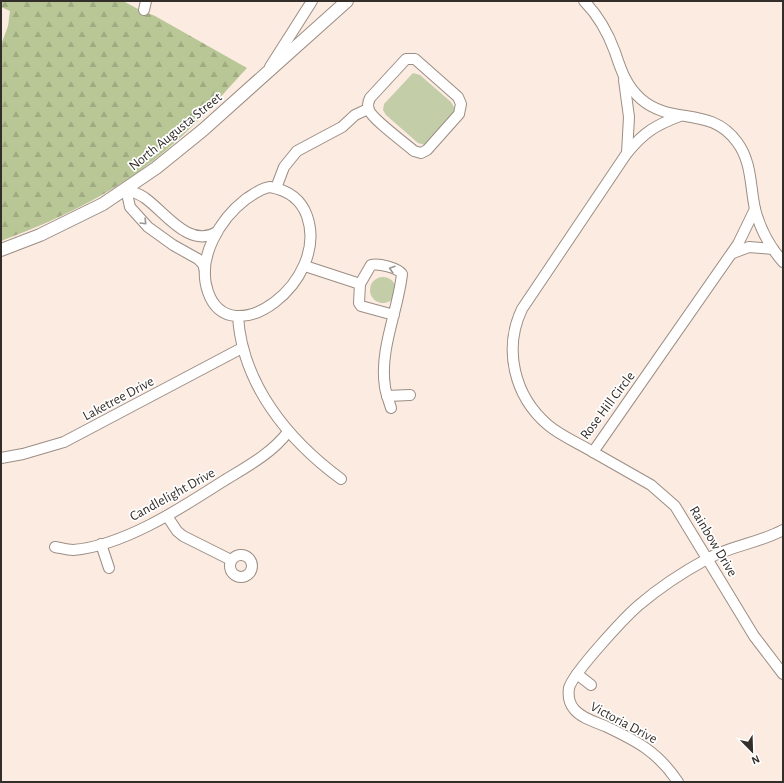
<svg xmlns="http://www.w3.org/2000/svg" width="784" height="783" viewBox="0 0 784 783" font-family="'Alegreya Sans',sans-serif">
<defs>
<pattern id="forest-firs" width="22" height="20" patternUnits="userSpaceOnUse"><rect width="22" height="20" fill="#b9c797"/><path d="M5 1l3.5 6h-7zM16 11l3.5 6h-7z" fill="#a0ab82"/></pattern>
</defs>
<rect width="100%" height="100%" fill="#fbebe1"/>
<g fill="#c3cea9">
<polygon points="413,73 420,75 451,102 455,109 453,114 425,145 418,143 386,115 383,110 384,104"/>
<circle cx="383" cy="290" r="13"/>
</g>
<path fill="url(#forest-firs)" d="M1,1h122l15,8 17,7 92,52c-24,26 -47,53 -74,76 -50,45 -110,74 -172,97v-196l7,-19 2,-15 -9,-4z"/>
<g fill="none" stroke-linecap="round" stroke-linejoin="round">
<g stroke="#9c8e84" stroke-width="12">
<g id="minor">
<path d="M584,1c14,14 24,32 31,51 6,18 11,34 26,47 31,27 69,6 96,43 15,20 13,44 18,67 5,20 15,38 28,53"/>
<polyline points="144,10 146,1"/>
<path d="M406,59h9l43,38 3,7 -2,10 -32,36 -6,3 -7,-2c-9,-8 -42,-32 -45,-41 -2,-5 -1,-8 1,-12z"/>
<polyline points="270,67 312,1"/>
<polyline points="624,80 629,117 627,153"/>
<path d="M680,116c-24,9 -36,16 -53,37l-105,156c-19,40 -8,87 26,116 13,11 30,18 45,27l145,-208 17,-35"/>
<path d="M270,187c17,3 31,12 37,29 23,66 -77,139 -99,76 -12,-34 12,-73 38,-93 8,-5 15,-11 24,-12z"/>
<polyline points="276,188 284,167 297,151 342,127 355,115 368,109"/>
<polyline points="126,189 130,207 148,227 173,245 198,259 203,264 205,271"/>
<path d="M126,189c6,3 14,5 19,9 20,14 44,51 72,34"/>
<polyline points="733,253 749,247 773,249"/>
<polyline points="305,266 360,284"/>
<path d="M238,316c4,68 50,124 103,163"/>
<polyline points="387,396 410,395"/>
<path d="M391,408c-2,-7 -5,-14 -6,-21 -6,-37 13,-76 17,-113 -4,-6 -23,-11 -31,-9l-11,19 -1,19 2,3 33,9"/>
<polyline points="593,452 651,485 675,506 754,636 783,674"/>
<polyline points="1,458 23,454 64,442 242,348"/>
<polyline points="167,516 177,531 183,536 231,560"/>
<polyline points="101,544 109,568"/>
<path d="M55,547c6,1 12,3 18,3 51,-4 110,-43 152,-70 23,-14 47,-27 63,-48"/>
<circle cx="241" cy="566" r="11"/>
<polyline points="577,674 591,685"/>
<path d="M678,782c-20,-30 -41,-41 -73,-56 -10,-4 -24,-8 -31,-17 -5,-6 -6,-14 -5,-21 4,-15 56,-71 70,-83 20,-17 44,-33 68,-46 23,-13 52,-16 76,-29"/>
</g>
</g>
<g stroke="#9c8e84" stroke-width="14">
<polyline id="major" points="1,250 40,235 103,204 156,168 203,130 347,1"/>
</g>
<use href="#minor" stroke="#fff" stroke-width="10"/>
<use href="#major" stroke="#fff" stroke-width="12"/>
</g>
<defs><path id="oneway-chevron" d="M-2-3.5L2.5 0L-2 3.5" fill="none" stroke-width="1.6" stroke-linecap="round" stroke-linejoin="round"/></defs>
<g stroke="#9a9694">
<use href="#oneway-chevron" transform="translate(144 222) rotate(46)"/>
<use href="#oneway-chevron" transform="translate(392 269) rotate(-163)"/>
</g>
<g text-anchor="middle" stroke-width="3.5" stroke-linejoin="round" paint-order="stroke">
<g font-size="14" fill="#342e2a" stroke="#fff">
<text transform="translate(175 131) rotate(-39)" y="5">North Augusta Street</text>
<text transform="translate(118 398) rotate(-28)" y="5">Laketree Drive</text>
<text transform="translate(607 405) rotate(-53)" y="5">Rose Hill Circle</text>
<text transform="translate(172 494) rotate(-29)" y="5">Candlelight Drive</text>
<text transform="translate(714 541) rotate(59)" y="5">Rainbow Drive</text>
<text transform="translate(624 722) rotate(28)" y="5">Victoria Drive</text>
</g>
</g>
<rect width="784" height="783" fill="none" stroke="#342e2a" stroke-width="4"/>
<g transform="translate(752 751) rotate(157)" stroke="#ffffff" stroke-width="3" paint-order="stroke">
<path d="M0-3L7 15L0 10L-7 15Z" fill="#342e2a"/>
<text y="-6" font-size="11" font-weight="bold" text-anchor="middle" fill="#342e2a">N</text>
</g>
</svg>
